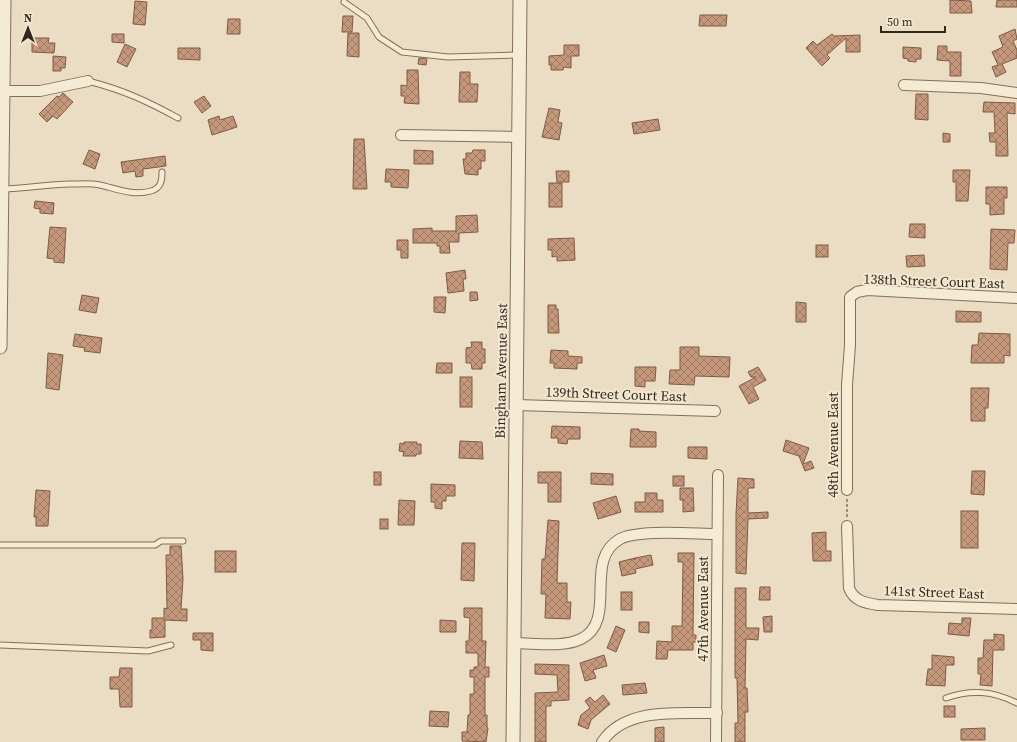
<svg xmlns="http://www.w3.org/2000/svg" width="1017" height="742" viewBox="0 0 1017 742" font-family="'Source Serif 4',serif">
<defs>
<pattern id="building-cross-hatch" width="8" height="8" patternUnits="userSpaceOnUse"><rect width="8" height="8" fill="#c5987c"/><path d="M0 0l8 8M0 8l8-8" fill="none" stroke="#a17c65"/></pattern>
</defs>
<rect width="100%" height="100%" fill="#eaddc3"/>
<g fill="url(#building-cross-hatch)" stroke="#7f5a43">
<polygon points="950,0 971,1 972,13 950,13"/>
<polygon points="997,0 1017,0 1017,7 996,7"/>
<polygon points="135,1 147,2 145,25 133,24"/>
<polygon points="700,15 727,15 726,26 699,26"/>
<polygon points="343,16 353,16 352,32 342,32"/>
<polygon points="228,19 240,19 240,34 227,34"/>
<polygon points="1015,29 1017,39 1013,41 1017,50 1017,58 1002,64 1006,72 996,77 992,67 998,65 992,52 1003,47 999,36"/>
<polygon points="348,33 359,33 359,57 347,56"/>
<polygon points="112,34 124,34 124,43 112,42"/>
<polygon points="832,34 834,36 860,35 860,52 846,52 846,38 827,55 830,58 822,66 806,48 813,41 817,45"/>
<polygon points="32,38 49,38 48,43 55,43 54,53 32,52"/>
<polygon points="125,44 136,49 127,67 117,62"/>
<polygon points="564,45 579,45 579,56 571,56 571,68 564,67 563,70 551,70 551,65 549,65 549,56 564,55"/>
<polygon points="938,46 947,46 947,52 961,52 961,76 950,76 950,61 937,60"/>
<polygon points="903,47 921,48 921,59 916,59 916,62 908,61 908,59 903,58"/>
<polygon points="178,48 200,48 200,60 178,59"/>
<polygon points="53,56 66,57 65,68 61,68 61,71 53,71"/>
<polygon points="419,58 427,59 426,65 418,64"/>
<polygon points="407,70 418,70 419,104 404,103 405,96 401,96 401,85 407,86"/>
<polygon points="460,72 470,72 470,84 478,84 477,102 459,102"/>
<polygon points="63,93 73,102 57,119 53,116 47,122 39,114 57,96 59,97"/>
<polygon points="916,94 928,94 928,120 915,119"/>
<polygon points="204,96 211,106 202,113 194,102"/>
<polygon points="984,102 1015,103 1015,114 1007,113 1008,156 996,156 996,142 990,142 989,133 995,133 994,112 983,112"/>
<polygon points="549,108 560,110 558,122 562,123 559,140 542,137"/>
<polygon points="219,116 220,120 233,116 237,127 212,135 208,120"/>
<polygon points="658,119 660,130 634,134 632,123"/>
<polygon points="943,133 950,134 950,142 943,142"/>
<polygon points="354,139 364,139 367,189 353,189"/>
<polygon points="89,150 100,154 95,169 83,164"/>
<polygon points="414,150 433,151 433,164 414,164"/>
<polygon points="473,150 485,150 485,161 481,161 481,169 478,169 478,175 465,174 463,159 466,159 466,153 472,153"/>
<polygon points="165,156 166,166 143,169 143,176 136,177 135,171 123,173 121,162"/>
<polygon points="386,169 409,170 408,188 391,187 391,182 385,182"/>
<polygon points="953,170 970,170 968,201 956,201 956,182 953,182"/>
<polygon points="556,171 569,171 569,182 557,182"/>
<rect x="549" y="183" width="13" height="24"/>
<polygon points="986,187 1007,187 1007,198 1004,198 1004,214 990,215 990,204 986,204"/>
<polygon points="35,201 54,203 53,214 40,213 40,209 34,208"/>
<polygon points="477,215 478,232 459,233 459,242 449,242 450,253 440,253 440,246 437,246 437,243 413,243 413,229 432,228 432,231 456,231 456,216"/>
<polygon points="910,224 925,224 925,238 909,237"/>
<polygon points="50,227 66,228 64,263 54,262 54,259 47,258"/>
<polygon points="991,229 1015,230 1014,243 1008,243 1007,270 990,269"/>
<polygon points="574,238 575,260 557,261 557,256 552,257 552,250 548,250 548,239"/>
<polygon points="397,240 408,240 408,258 401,258 401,250 397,250"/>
<rect x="816" y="245" width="12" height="12"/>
<polygon points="924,255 925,266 907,267 906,256"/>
<polygon points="465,270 466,279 463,279 464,291 448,293 446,273"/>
<polygon points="470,292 477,292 478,300 470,301"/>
<polygon points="82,295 99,298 96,313 79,310"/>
<polygon points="434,297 446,297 445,313 434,312"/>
<polygon points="796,302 806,303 806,322 796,322"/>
<polygon points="548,305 556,305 556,309 558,309 559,333 548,333"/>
<polygon points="956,311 981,312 981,322 956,322"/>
<polygon points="979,333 1010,334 1010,356 1004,355 1004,363 971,363 972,345 978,345"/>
<polygon points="75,334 102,338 100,353 84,351 85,348 73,346"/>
<polygon points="471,342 482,342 482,349 485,349 485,363 482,363 482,369 472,369 471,363 466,363 466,348 472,347"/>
<polygon points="680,347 699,347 699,356 730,357 729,377 695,376 694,385 669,384 670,370 680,370"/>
<polygon points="551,350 568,351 568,356 582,357 582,363 577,363 577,369 554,368 554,363 550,363"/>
<polygon points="48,353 63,355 59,390 46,388"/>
<polygon points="437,363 452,363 452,373 436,373"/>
<polygon points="635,367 656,367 655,381 645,381 645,387 635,386"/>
<polygon points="758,367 766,380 753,387 759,399 749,404 739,386 756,377 751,377 748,372"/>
<rect x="460" y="377" width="12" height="30"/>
<polygon points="971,388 989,388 988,408 985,408 985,421 971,421"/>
<polygon points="552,426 580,427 580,439 568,439 567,444 558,443 558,438 551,438"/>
<polygon points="631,429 639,429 639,431 656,432 656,447 630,447"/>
<polygon points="786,440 809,448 803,464 811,461 814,468 805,471 799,456 783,451"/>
<polygon points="460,441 482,442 483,459 459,458"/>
<polygon points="404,442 417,442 416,444 421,444 421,454 416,454 416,456 403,456 404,452 399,451 400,443 404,444"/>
<polygon points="688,447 707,447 707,459 688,458"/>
<polygon points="972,471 985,471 984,495 971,494"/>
<rect x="374" y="472" width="7" height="13"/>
<polygon points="538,472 561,472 561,502 548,502 548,483 538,483"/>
<polygon points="591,473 613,474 613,485 591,484"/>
<rect x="673" y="476" width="11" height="10"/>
<polygon points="738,478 754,479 754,488 748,488 748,513 768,512 768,518 748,519 746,574 736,573 736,514"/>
<polygon points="431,484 455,485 455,496 446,496 446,501 442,501 442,509 435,508 435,502 431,502"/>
<polygon points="680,488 693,488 694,511 683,512 683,500 680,500"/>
<polygon points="36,490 50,491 48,526 36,526 36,517 34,517"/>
<polygon points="645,493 657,493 657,500 663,500 663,512 635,512 635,502 645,502"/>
<polygon points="616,496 621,512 598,519 593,503"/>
<polygon points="399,500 415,501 414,525 398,525"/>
<rect x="961" y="511" width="17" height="37"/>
<rect x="380" y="519" width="8" height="10"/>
<polygon points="548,520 559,521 557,583 567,583 567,602 571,602 570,619 545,618 546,594 541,594 542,559 545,559"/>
<polygon points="826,532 826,551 831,551 831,561 813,561 812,533"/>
<polygon points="462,543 475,543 474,581 461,580"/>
<polygon points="170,546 181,546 183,579 181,609 187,609 187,621 165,620 165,637 150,638 150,630 152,630 152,618 164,618 164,608 167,609 166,555 170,555"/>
<rect x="215" y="551" width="21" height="21"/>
<polygon points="678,553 694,553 693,635 696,635 696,642 693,642 693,650 668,650 667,659 656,659 657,641 672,642 672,626 682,626 683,562 678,562"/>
<polygon points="651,555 653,565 635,569 636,573 622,576 619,562 635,558 635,560 635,558"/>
<polygon points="760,587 770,587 770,600 759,600"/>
<polygon points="735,588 746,588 746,628 759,628 758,640 746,639 745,688 747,688 748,712 745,712 745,742 735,742 735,723 738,723 737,678 735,678"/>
<rect x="621" y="592" width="11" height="18"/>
<polygon points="464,608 482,608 482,641 486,641 485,667 489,667 489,677 485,677 485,715 487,715 487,727 488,728 486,742 462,741 462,732 467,732 468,715 470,715 470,694 474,694 474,677 470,677 470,670 474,670 474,667 478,667 478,653 466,653 466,641 469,641 470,618 464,617"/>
<polygon points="772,616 772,632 764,632 763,617"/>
<polygon points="962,618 971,618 969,636 948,634 949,623 962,624"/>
<polygon points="440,620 456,621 456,632 440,632"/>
<polygon points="639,622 649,622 649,633 639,632"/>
<polygon points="616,626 625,630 616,652 607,648"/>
<polygon points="193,633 213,633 213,651 201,650 201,640 193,640"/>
<polygon points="994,634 1004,635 1004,650 993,650 992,686 980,685 981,674 978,674 978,658 983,658 984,640 994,640"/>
<polygon points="604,655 607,666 593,670 596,678 585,681 580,663"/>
<polygon points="932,655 954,657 954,665 946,665 945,686 926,685 928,669 932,669"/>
<polygon points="535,664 569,665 569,700 551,701 551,706 546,706 546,742 535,742 535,693 558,692 557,675 535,674"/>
<polygon points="120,668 132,668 132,707 120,707 119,689 110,689 110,677 119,677"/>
<polygon points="645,683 647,693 623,695 622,685"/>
<polygon points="603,695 610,704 591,720 588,729 578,725 581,715 590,708 585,701 590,697 595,702"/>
<rect x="944" y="706" width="11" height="11"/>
<polygon points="430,711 449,712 448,727 429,726"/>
<polygon points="664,727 664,742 655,742 655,728"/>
<polygon points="985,728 985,740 961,740 961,729"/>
</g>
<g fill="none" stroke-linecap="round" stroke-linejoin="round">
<g stroke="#826f5b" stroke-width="7">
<g id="service">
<polyline points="344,2 367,18 379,37 402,52 448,57 519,55"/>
<path d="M88,81c35,9 59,20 90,37"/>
<path d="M3,189c22,0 44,-5 67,-5 9,0 21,-1 30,1 17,4 33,11 51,6 10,-3 11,-10 11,-19"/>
<polyline points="0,545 155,545 161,541 183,541"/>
<polyline points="0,645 148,651 171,645"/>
<path d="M946,698c25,-9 47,-7 71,5"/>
</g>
</g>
<g stroke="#826f5b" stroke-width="12">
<g id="minor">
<polyline points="904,85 981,88 1017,93"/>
<polyline points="4,91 40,91 88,81"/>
<polyline points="401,135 519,137"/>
<polyline points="516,405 715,411"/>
<polyline points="847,490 847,385 850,345 850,297 857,292 867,290 1017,298"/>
<path d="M847,526l2,62c5,13 16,15 29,17l139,4"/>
<path d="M514,643c21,0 48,5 67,-4 38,-19 1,-79 39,-100 18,-10 75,-5 97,-5"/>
<path d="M602,742c24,-36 78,-28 115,-29"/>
<polyline points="716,742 718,475"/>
</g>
</g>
<g stroke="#826f5b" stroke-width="15">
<g id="tertiary">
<polyline points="0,347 4,0"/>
<polyline points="513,742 520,0"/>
</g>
</g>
<polyline stroke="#826f5b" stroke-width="1.5" stroke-dasharray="3 2" stroke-linecap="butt" points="847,499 847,518"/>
<use href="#service" stroke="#f5ebd5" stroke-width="5"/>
<use href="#minor" stroke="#f5ebd5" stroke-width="10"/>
<use href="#tertiary" stroke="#f5ebd5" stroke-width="13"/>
</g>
<g text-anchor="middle" stroke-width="4" stroke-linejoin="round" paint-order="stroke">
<g font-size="14" fill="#33281e" stroke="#f2e8d2">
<text transform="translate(934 281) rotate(2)" y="5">138th Street Court East</text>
<text transform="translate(501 371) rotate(-89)" y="5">Bingham Avenue East</text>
<text transform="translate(616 394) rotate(2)" y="5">139th Street Court East</text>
<text transform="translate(833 445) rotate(-90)" y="5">48th Avenue East</text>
<text transform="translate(934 592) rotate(2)" y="5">141st Street East</text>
<text transform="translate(703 609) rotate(-90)" y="5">47th Avenue East</text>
</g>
</g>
<g transform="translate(28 28)" stroke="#f2e8d2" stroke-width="3" paint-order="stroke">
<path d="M0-3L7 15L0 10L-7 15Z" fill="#33281e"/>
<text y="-6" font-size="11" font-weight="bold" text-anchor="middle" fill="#33281e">N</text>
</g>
<path d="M881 26v6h64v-6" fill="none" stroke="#33281e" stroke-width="2"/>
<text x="887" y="26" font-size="12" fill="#33281e" stroke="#f2e8d2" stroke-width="3" paint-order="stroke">50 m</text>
</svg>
